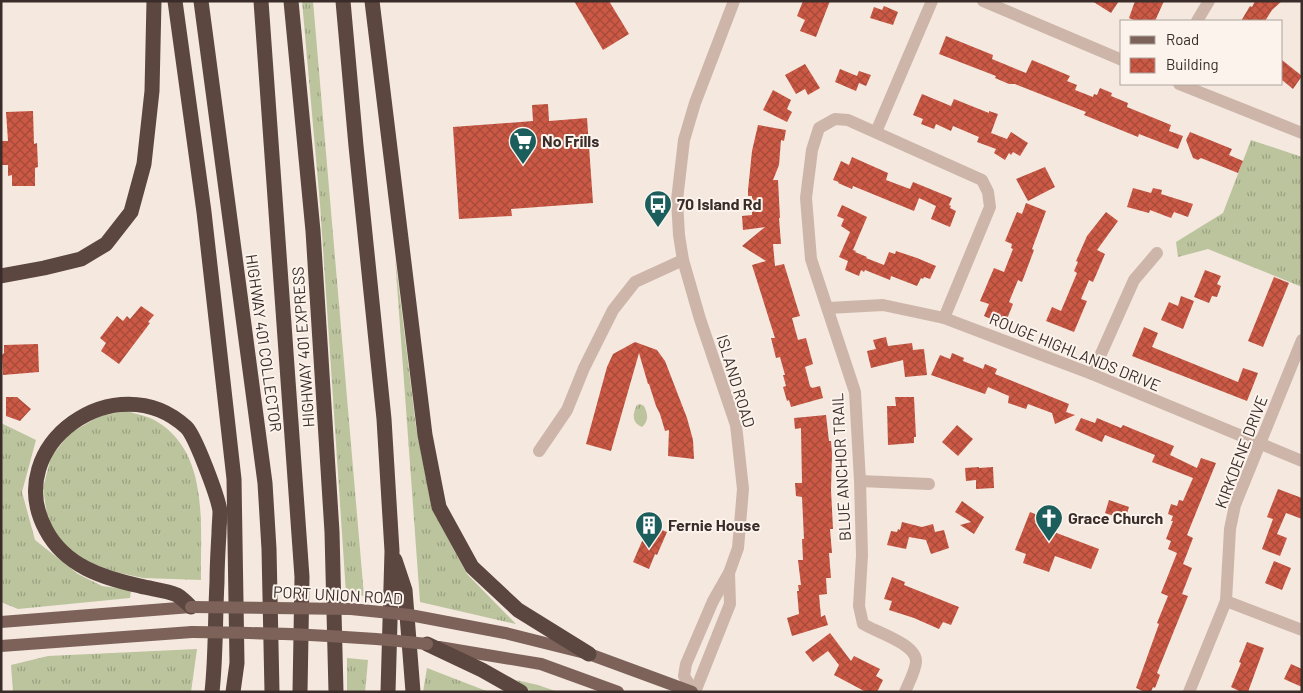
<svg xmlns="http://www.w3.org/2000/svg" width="1303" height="693" viewBox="0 0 1303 693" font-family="Barlow,sans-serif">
<defs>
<pattern id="grass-tufts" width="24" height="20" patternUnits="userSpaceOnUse" patternTransform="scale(1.25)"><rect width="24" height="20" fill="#bbc49d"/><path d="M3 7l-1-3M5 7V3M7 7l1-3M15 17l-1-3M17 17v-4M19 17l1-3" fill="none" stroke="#99a080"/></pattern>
<pattern id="building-cross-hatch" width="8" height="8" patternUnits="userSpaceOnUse" patternTransform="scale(1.25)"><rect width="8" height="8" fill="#cb5945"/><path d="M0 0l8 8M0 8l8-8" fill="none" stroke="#a64a3a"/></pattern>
</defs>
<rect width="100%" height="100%" fill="#f4e8df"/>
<g fill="url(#grass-tufts)">
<polygon points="302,1 313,1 364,596 346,593 320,204"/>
<polygon points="1251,140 1302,157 1302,287 1208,249 1178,257 1176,242 1223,213"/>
<polygon points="395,257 416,427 432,509 467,574 516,624 420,602"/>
<path d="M640,404l4,2c4,8 5,15 -2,21 -10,-4 -10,-13 -5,-22z"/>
<path d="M127,411c9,3 21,5 29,10 54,32 44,105 45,159l-58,-2 -28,-6 -32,-12 -20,-15 -15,-24 -5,-33 8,-31 19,-24 30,-17z"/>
<polygon points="1,423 36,440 22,492 35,540 78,574 102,586 131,590 130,598 18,609 1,602"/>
<polygon points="197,649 191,692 13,692 11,665 48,656"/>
<polygon points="347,658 368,660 365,692 347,692"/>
<polygon points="427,668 489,692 423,692"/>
<polygon points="516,680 538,685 558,692 532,692"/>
</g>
<g fill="url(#building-cross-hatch)">
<polygon points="574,1 609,1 629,34 603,50"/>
<polygon points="803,1 830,1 816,37 800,31 805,20 797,16"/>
<polygon points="1092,1 1119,1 1111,13"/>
<polygon points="1135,1 1164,1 1155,21 1136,21 1129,18"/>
<polygon points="1255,1 1282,1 1272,10 1265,21 1241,21 1250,6 1252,7"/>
<polygon points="884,6 898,12 893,25 870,18 874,7 882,10"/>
<polygon points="946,36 993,55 992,59 1026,73 1032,60 1044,65 1070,76 1067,81 1077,85 1075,90 1093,97 1094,94 1097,95 1100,88 1112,93 1111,96 1128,103 1127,107 1171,125 1169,131 1183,136 1178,149 1139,134 1138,137 1084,115 1086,112 1015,84 1009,84 995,78 996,76 939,54"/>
<polygon points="1282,60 1302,76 1293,89 1282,80"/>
<polygon points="805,64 820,88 808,95 805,89 796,94 785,75"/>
<polygon points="840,69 857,76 859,71 871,75 866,86 859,83 856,91 835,82"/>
<polygon points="773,90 791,100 787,109 792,112 787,122 763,110"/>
<polygon points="922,94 951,106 954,99 989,113 989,111 998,114 991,133 1007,139 1011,132 1028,143 1020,156 1013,152 1011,155 1009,153 1005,160 994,153 996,149 977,142 979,137 953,126 951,131 936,124 934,129 921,124 923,119 913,115"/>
<polygon points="548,104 549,121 587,118 593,203 511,209 512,216 459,219 453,127 533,121 532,105"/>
<polygon points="33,111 34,144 37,143 38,167 35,168 35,186 12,186 12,175 8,176 8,165 2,165 1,141 8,141 6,112"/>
<polygon points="758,125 786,130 784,141 781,140 779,165 773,180 778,180 780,218 779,218 781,244 773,244 775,266 784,264 800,316 792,318 798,340 806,338 813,364 805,367 810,386 812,388 820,386 823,398 791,407 789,400 787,401 783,387 786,386 783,375 785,375 780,357 776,358 771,338 775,338 752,265 766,261 742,246 765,227 743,230 742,216 752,215 752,196 748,196 748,190 752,151"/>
<polygon points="1190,132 1232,149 1229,155 1243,161 1238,173 1201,158 1198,160 1193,158 1186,140"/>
<polygon points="852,157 888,173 886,180 910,189 913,182 952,198 949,205 951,206 950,208 956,211 950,227 931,219 936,206 919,198 914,211 853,186 852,189 838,183 839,182 833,180 841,161 849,165"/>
<polygon points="1045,167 1055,187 1028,201 1016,179"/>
<polygon points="1133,188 1151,193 1153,188 1162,190 1161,194 1193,204 1188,217 1174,212 1171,218 1150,210 1149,213 1127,207"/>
<polygon points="1026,203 1046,211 1032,249 1034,250 1022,282 1018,280 1009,302 1013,304 1007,319 1003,317 1000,323 984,316 989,304 980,301 994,268 1004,272 1013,249 1011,248 1012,244 1005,241 1017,212 1022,214"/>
<polygon points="842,205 867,217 853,250 856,251 855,252 867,257 866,258 884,265 889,252 895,254 896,251 917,258 936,266 930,279 924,277 923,279 921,278 917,286 891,276 890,280 865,270 864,272 861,270 859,276 845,270 848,261 839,257 850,232 841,226 844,219 837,216"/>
<polygon points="1106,212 1118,221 1097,250 1105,254 1093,282 1089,280 1081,299 1087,301 1074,332 1046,321 1052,307 1061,311 1077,273 1074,271 1078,262 1076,261 1087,236"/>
<polygon points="1205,270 1221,276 1217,284 1221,286 1217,297 1212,296 1209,303 1194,297"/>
<polygon points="1274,277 1289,283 1263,347 1248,341"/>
<polygon points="1181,296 1194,301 1183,329 1161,320 1169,302 1178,306"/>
<polygon points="141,306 154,315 148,322 150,323 119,364 101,351 106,343 100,338 117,316 123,321 127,316 130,319"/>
<polygon points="1144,327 1158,333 1152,347 1238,382 1243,368 1258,373 1247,401 1132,356"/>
<polygon points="886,337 888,346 912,343 913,350 924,349 927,375 905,377 903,360 871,368 867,351 876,349 873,340"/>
<polygon points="635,342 657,350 665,361 687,418 693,440 694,459 668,456 669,430 665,431 660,414 656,406 649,384 648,384 639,353 611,451 586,444 607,367 613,354"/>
<polygon points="38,344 39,372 3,375 2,355 4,353 4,345"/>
<polygon points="952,353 964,358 963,361 983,369 985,364 997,369 995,374 1069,404 1066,412 1075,415 1055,424 1052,413 1028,404 1026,409 1008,403 1009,396 988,387 985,394 931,375 940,355 950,359"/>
<polygon points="6,397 17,397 31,409 20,421 6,416"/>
<polygon points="895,397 914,397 916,437 914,437 914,443 888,445 887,406 896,406"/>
<polygon points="826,415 829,441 831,441 832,454 831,490 833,529 830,529 832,553 829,553 831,578 826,578 827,594 819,595 821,617 825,615 828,625 792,636 787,618 799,614 797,591 799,591 798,585 801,585 798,560 803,560 802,539 804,539 802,497 796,496 795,483 802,483 801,428 795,429 794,418"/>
<polygon points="1081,418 1095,423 1097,418 1121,428 1123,425 1174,446 1170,455 1197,468 1201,458 1216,463 1187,535 1193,538 1183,564 1192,568 1182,594 1188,596 1157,673 1160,675 1155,688 1153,687 1151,692 1145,692 1136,688 1159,624 1157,623 1168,596 1161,593 1177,553 1168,549 1171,541 1166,539 1173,521 1171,521 1173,516 1168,514 1171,504 1177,506 1179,500 1183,501 1193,478 1152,462 1155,455 1105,435 1102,442 1075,430"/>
<polygon points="957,425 973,439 958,456 942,442"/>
<polygon points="979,467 979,468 993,467 994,488 976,489 976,480 966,481 965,468"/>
<polygon points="1278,489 1302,498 1302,519 1286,513 1277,534 1287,538 1280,556 1262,549 1273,519 1267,517"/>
<polygon points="1109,500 1129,507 1125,520 1105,513"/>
<polygon points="962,501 984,517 974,534 960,525 971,522 955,512"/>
<polygon points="1030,512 1050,520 1046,529 1099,549 1091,569 1055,556 1049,572 1023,563 1026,554 1015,550"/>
<polygon points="902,522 922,527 933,524 935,532 944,530 949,548 931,554 926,540 909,537 906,549 887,545 891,531 897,532 898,529 900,530"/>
<polygon points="649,525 667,532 657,555 655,554 649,569 633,562"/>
<polygon points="1274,561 1291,568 1282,590 1265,583"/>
<polygon points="892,577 905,582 904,585 959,607 951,625 943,622 939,629 914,618 889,610 892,601 884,599"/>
<polygon points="830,633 851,661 854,656 880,669 876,676 883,680 877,692 866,692 834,675 839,665 828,651 813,662 805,652"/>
<polygon points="1247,642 1264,648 1248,692 1241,692 1231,687 1241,663 1239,662"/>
<polygon points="1291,664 1302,669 1302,687 1284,679"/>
</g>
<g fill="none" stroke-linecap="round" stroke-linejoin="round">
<g stroke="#cdb6a9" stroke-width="12">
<polyline points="983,1 1122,60"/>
<polyline points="1197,21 1209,1"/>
<polyline points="1179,84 1302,133"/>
<polyline points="876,132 932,1"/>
<polyline points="828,308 883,305 944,318 1092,374 1302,461"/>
<polyline points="1092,374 1134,280 1157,253"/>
<polyline points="539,451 567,410 584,368 613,310 635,282 683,260"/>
<polyline points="860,481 929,484"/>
<polyline points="1226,601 1302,630"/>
<polyline points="694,692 684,676 686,664 713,601 729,573 738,548 743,489 736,425 700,319 683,260 679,235 677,200 684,140 695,103 734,1"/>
<polyline points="695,692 730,604 729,573"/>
<path d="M905,692c4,-10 10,-20 11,-30 1,-18 -40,-30 -53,-38l-4,-18 3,-51 -2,-74 -5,-89 -44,-133 -5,-61 6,-48 7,-22 16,-9 13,1 134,60 6,12 2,15 -46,111"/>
<polyline points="1189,692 1226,601 1230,529 1235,505 1302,340"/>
</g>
<g stroke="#7d625a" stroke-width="12">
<polyline points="1,622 191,607"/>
<polyline points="505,633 589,654 692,692"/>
<polyline points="1,646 192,632"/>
<polyline points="439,647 541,664 618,692"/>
</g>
<g stroke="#5b4640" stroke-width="15">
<polyline points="175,1 204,212 234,479 237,663 233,692"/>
<polyline points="201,1 265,483 269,549 272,692"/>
<polyline points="261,1 302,577 300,692"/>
<polyline points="291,1 313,231 332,532 336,692"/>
<polyline points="343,1 356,146 384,419 392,551 388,692"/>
<polyline points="372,1 425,435 439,507 472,567 518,610 589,654"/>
<polyline points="1,276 44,268 81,259 106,244 131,212 144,164 152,91 154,1"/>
<polyline points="395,560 405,590 413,692"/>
<path d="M191,607c-4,-4 -9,-9 -14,-12 -11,-5 -26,-6 -37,-9 -37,-8 -75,-20 -94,-56 -46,-85 71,-167 140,-103 9,8 32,70 34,84 0,7 -1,15 -1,22 -1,17 -2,33 -2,49 -2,36 -1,74 -5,110"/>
<polyline points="427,644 482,670 521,692"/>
</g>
<g stroke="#7d625a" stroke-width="12">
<polyline points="191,607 351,609 410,615 505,633"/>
<path d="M192,632c79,1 157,3 235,12"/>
</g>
</g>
<defs>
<g id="supermarket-pin" transform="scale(1.4375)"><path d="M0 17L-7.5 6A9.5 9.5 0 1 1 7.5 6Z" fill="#1c5e5c" stroke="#fbf3ec"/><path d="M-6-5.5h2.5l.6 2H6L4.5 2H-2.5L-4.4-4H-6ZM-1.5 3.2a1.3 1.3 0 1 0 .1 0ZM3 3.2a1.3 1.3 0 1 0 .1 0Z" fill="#fff"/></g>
<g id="bus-pin" transform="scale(1.4375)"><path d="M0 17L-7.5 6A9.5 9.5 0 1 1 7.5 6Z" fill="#1c5e5c" stroke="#fbf3ec"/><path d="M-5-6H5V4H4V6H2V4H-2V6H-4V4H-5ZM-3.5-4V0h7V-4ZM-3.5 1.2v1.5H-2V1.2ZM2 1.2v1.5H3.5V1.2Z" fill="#fff"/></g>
<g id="church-pin" transform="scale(1.4375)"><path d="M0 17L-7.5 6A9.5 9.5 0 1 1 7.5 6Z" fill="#1c5e5c" stroke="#fbf3ec"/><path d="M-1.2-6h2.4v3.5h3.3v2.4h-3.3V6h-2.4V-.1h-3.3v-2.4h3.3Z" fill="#fff"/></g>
<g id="building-pin" transform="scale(1.4375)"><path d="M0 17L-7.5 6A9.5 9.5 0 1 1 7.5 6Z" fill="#1c5e5c" stroke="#fbf3ec"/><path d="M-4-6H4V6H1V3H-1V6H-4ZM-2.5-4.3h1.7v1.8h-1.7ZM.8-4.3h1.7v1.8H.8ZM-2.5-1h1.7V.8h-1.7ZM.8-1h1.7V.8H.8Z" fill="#fff"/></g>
</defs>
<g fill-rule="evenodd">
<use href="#supermarket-pin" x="523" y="141"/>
<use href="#bus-pin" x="658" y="204"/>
<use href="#church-pin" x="1049" y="518"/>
<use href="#building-pin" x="649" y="525"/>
</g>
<g text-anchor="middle" stroke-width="4" stroke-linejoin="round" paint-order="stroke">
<g font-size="16" font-weight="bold" fill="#3a2d29" stroke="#fbf3ec" text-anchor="start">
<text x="542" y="147">No Frills</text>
<text x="677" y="210">70 Island Rd</text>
<text x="1068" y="524">Grace Church</text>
<text x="668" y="531">Fernie House</text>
</g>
<g font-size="16" fill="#3a2d29" stroke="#fbf3ec">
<text transform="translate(264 343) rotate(82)" y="6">HIGHWAY 401 COLLECTOR</text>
<text transform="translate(303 347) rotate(-94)" y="6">HIGHWAY 401 EXPRESS</text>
<text transform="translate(1075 352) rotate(22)" y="6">ROUGE HIGHLANDS DRIVE</text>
<text transform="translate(736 381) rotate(73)" y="6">ISLAND ROAD</text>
<text transform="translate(1241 452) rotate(-69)" y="6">KIRKDENE DRIVE</text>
<text transform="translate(841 467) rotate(-93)" y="6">BLUE ANCHOR TRAIL</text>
<text transform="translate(338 595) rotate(3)" y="6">PORT UNION ROAD</text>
</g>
</g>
<rect width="1303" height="693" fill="none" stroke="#3a2d29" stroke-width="5"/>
<rect x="1120" y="20" width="162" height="65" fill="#fbf3ec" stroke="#aea49e"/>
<rect x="1130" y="36" width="25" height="8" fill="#7d625a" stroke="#aea49e"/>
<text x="1166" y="45" font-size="15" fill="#3a2d29">Road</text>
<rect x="1130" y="58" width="25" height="15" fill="url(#building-cross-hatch)" stroke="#aea49e"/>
<text x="1166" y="70" font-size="15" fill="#3a2d29">Building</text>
</svg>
